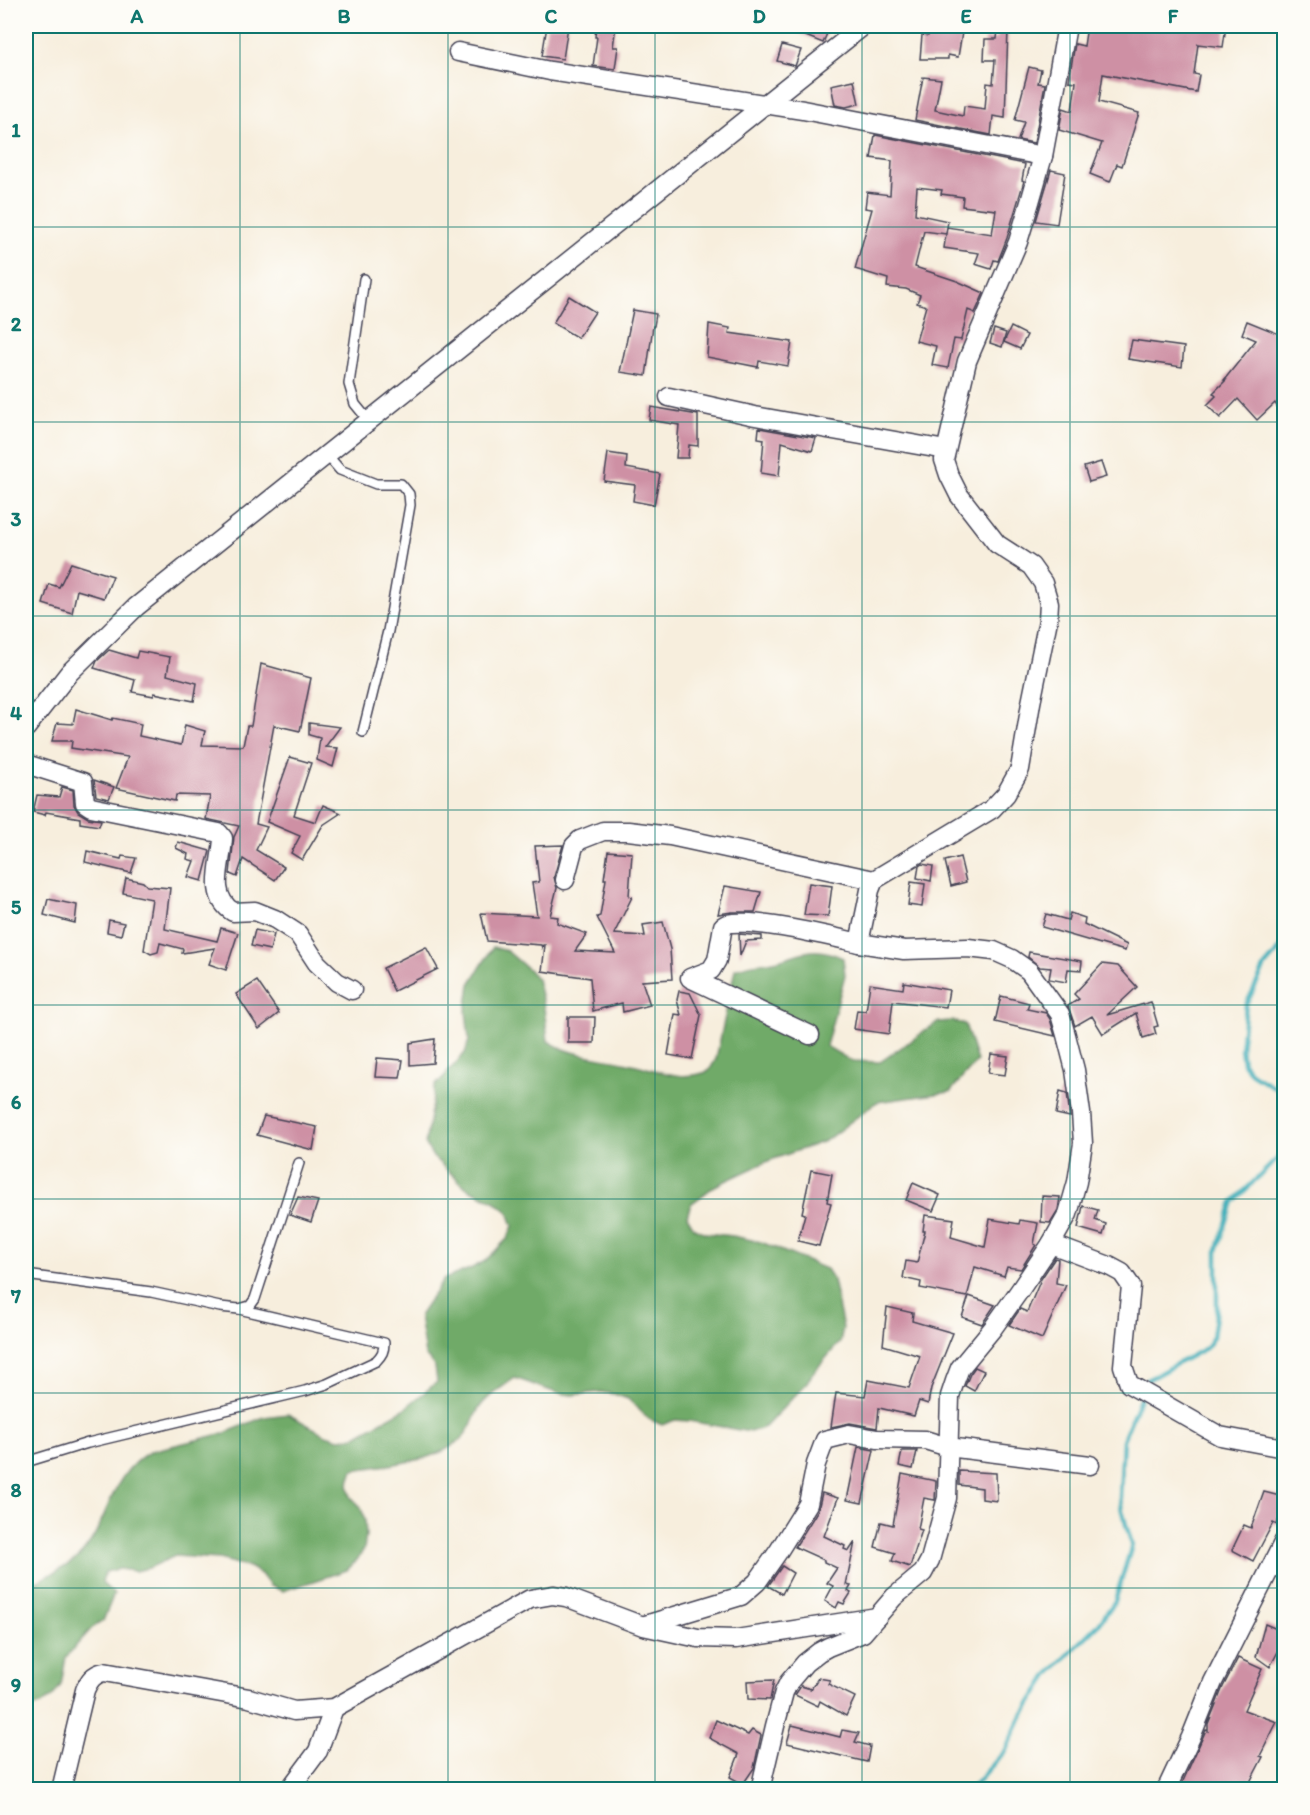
<svg xmlns="http://www.w3.org/2000/svg" width="1310" height="1815" viewBox="0 0 1310 1815" font-family="Itim,sans-serif">
<rect width="100%" height="100%" fill="#fdfcf7"/>
<filter id="ink" filterUnits="userSpaceOnUse"><feTurbulence type="fractalNoise" baseFrequency=".0167" numOctaves="2"/><feDisplacementMap in="SourceGraphic" scale="12" xChannelSelector="R" yChannelSelector="G"/><feConvolveMatrix kernelMatrix="1 2 1 2 8 2 1 2 1" color-interpolation-filters="sRGB"/></filter>
<filter id="wash" filterUnits="userSpaceOnUse"><feTurbulence type="fractalNoise" baseFrequency=".008" numOctaves="4" result="noise"/><feDisplacementMap in="SourceGraphic" scale="24" xChannelSelector="R" yChannelSelector="G"/><feGaussianBlur stdDeviation="1.35" result="paint"/><feColorMatrix in="noise" values="0 0 0 0 0 0 0 0 0 0 0 0 0 0 0 0 0 1.4 0 .05"/><feComposite in="paint" operator="in"/></filter>
<g filter="url(#wash)">
<rect width="100%" height="100%" fill="#f7eedd"/>
<path fill="#6faa68" stroke="#486652" stroke-width="1.5" d="M493,947l14,4 21,18 9,10 7,28 4,34c25,16 51,15 80,22 29,6 51,20 81,8l7,-12 19,-90c16,-7 28,-5 43,-9 27,-8 36,-15 65,-2l2,17 -19,71 25,15 29,1 58,-40 14,-1 13,3 12,37 -27,31 -73,10 -52,39 -57,20 -53,25 -24,18 -4,12 7,12 12,5 27,3 28,6 65,27 7,11 10,48 -3,14 -27,31 -8,12 -40,42 -15,5 -61,-11 -14,-1 -13,5 -13,-6 -21,-20 -14,-5 -14,-2 -28,3 -15,-2 -42,-15c-12,9 -27,17 -36,30 -5,8 -7,18 -13,25 -22,30 -78,31 -113,37l-5,15 3,12 10,10 4,14 1,14 -2,14 -7,11 -10,10 -64,21 -13,-5 -9,-12 -12,-7 -30,-8 -44,-3 -26,12 -14,3 -16,-2 -14,3 -3,11 12,11 -11,27 -11,7 -26,29 -5,28 -8,11 -12,9 -15,3v-130l12,3c12,-7 30,-14 40,-24 33,-32 27,-80 73,-106l74,-18 39,-16 24,-3 38,21 13,4 15,-2 50,-28 33,-27 -2,-15 -10,-12 -6,-39 25,-37 28,-11 13,-7 22,-22 6,-13 -5,-14 -14,-11 -27,-13 -34,-31 -8,-13 10,-58 30,-33 4,-13 -3,-29 4,-27z"/>
<g fill="none" stroke-linecap="round" stroke-linejoin="round">
<g stroke="#3eaeb9" stroke-width="4.5">
<polyline points="1284,944 1265,966 1246,1005 1241,1049 1243,1063 1252,1074 1284,1093"/>
<polyline points="1144,1388 1147,1380 1206,1348 1213,1337 1217,1309 1217,1251 1233,1202 1284,1152"/>
<polyline points="970,1790 1006,1750 1018,1723 1049,1674 1098,1625 1115,1601 1132,1545 1122,1511 1120,1497 1123,1440 1141,1396"/>
</g>
</g>
<g id="blocks">
<g fill="#ce90a4">
<polygon points="547,26 568,26 563,59 542,56"/>
<polygon points="596,26 616,26 613,47 618,47 615,69 593,66 597,37 595,37"/>
<polygon points="781,26 830,26 823,43"/>
<polygon points="929,26 963,26 958,57 948,55 948,59 920,59 922,35 928,36"/>
<polygon points="1087,26 1226,26 1223,47 1198,44 1194,74 1199,75 1196,92 1103,74 1099,102 1139,113 1122,166 1117,164 1110,182 1090,174 1102,143 1059,130 1063,108 1072,111 1076,82 1069,81 1070,74 1075,44 1084,46"/>
<polygon points="998,29 1008,29 1005,118 993,116 991,135 915,120 923,77 941,79 935,110 963,116 964,106 985,109 987,83 993,84 995,60 984,60 985,39 997,39"/>
<polygon points="782,45 801,50 795,66 777,61"/>
<polygon points="1029,67 1041,70 1038,83 1045,84 1034,143 1018,140 1024,122 1015,120"/>
<polygon points="854,80 859,104 846,107 835,105 831,85"/>
<polygon points="875,135 1025,164 1022,180 1024,181 1007,238 998,261 994,260 991,269 975,264 979,253 944,248 947,227 992,234 996,210 962,206 963,197 941,194 942,190 917,187 915,214 948,221 946,234 924,231 915,267 957,281 984,293 975,313 968,310 961,340 954,339 948,368 932,365 936,346 916,341 926,306 917,303 920,295 906,289 887,287 888,279 855,269 872,209 865,208 867,192 890,195 892,161 871,158"/>
<polygon points="1051,170 1065,173 1057,224 1036,221"/>
<polygon points="569,296 595,312 578,338 553,323"/>
<polygon points="633,310 656,314 654,326 653,326 646,376 620,372"/>
<polygon points="1247,321 1284,336 1284,419 1275,403 1257,420 1238,399 1220,418 1207,405 1216,396 1213,393 1226,380 1224,380 1256,340 1242,334"/>
<polygon points="709,324 730,328 729,333 792,342 788,366 759,361 758,367 707,357"/>
<polygon points="1011,327 1027,335 1020,349 1004,342"/>
<polygon points="994,329 1006,333 1002,347 990,343"/>
<polygon points="1132,340 1184,347 1182,367 1128,359"/>
<polygon points="651,407 698,415 698,446 689,445 688,458 676,458 679,425 649,420"/>
<polygon points="759,428 816,438 812,451 782,442 779,476 761,473 764,439 758,438"/>
<polygon points="608,453 627,456 626,468 660,474 654,505 633,501 635,485 604,481"/>
<polygon points="1101,462 1106,477 1089,482 1084,467"/>
<polygon points="71,563 113,576 104,598 77,590 72,613 43,604 49,584 59,587"/>
<polygon points="109,650 136,658 138,651 170,657 167,675 197,683 194,701 154,693 154,696 132,692 135,680 94,668 97,661"/>
<polygon points="261,664 311,678 300,731 274,725 256,824 267,827 256,850 284,867 275,880 243,859 237,877 230,874 234,837 239,826 206,819 210,796 176,795 175,801 116,788 128,757 71,748 72,741 52,741 57,723 73,724 76,709 112,720 113,718 141,724 139,736 181,745 185,725 205,731 202,745 243,746 247,726 251,726"/>
<polygon points="309,723 340,727 325,747 338,748 333,767 317,760 320,738 309,735"/>
<polygon points="290,757 311,763 294,815 316,822 323,805 341,813 323,825 302,860 291,853 300,836 267,822"/>
<polygon points="94,780 114,787 109,799 96,796"/>
<polygon points="62,787 73,790 74,805 78,812 88,818 101,820 99,826 80,823 80,818 46,812 45,815 33,812 37,795 59,797"/>
<polygon points="178,842 210,851 202,881 188,877 194,861 187,859 188,854 176,848"/>
<polygon points="563,845 554,877 557,888 550,916 558,917 557,923 587,934 575,951 615,953 597,917 600,916 606,879 604,879 608,851 632,853 629,896 632,897 614,934 645,936 643,925 663,922 670,949 672,979 642,981 650,1005 623,1012 622,1003 593,1011 590,978 542,971 545,945 543,945 542,948 541,945 487,941 481,913 537,916 532,883 539,882 535,846"/>
<polygon points="87,851 121,859 122,856 136,858 131,873 85,862"/>
<polygon points="960,857 966,882 951,886 945,861"/>
<polygon points="922,864 933,866 931,881 917,878 919,866"/>
<polygon points="126,878 143,882 147,886 170,888 165,929 217,941 221,928 238,933 226,970 209,964 215,948 182,953 183,949 160,943 158,952 151,954 144,950 152,899 123,893"/>
<polygon points="911,882 925,884 922,907 908,905"/>
<polygon points="809,883 832,886 828,916 804,915"/>
<polygon points="725,886 761,892 755,912 732,912 718,914"/>
<polygon points="48,899 77,905 75,923 44,915"/>
<polygon points="1070,913 1085,918 1084,924 1127,945 1125,951 1042,927 1046,914 1068,920"/>
<polygon points="109,920 124,923 121,935 107,932"/>
<polygon points="255,930 274,934 270,950 251,946"/>
<polygon points="739,934 762,936 762,940 746,941 740,956"/>
<polygon points="426,947 438,969 394,991 383,968"/>
<polygon points="1029,952 1082,961 1081,970 1068,969 1066,982 1049,979 1051,968 1040,967 1028,957"/>
<polygon points="1102,964 1118,966 1137,987 1107,1015 1151,1002 1158,1026 1154,1027 1156,1034 1143,1038 1136,1013 1103,1034 1092,1016 1075,1026 1068,1006 1079,999 1074,994"/>
<polygon points="257,981 279,1013 259,1029 236,994"/>
<polygon points="904,982 949,990 946,1007 893,1001 889,1034 854,1029 857,1010 866,1011 870,984 903,989"/>
<polygon points="679,991 690,993 701,1015 692,1059 668,1055 675,1014 681,1015 677,1000"/>
<polygon points="1001,996 1029,1003 1027,1009 1046,1013 1050,1019 1055,1036 995,1022"/>
<polygon points="568,1017 595,1017 594,1043 568,1043"/>
<polygon points="435,1039 433,1063 410,1065 410,1043"/>
<polygon points="991,1054 1008,1056 1005,1075 988,1073"/>
<polygon points="377,1058 403,1060 400,1078 375,1077"/>
<polygon points="1060,1091 1067,1093 1070,1117 1056,1114"/>
<polygon points="264,1116 317,1127 313,1150 257,1135"/>
<polygon points="811,1170 832,1174 827,1202 831,1203 819,1246 798,1241 805,1214 802,1213"/>
<polygon points="913,1183 940,1195 933,1211 906,1200"/>
<polygon points="1042,1196 1060,1197 1058,1210 1050,1223 1041,1222"/>
<polygon points="298,1197 318,1201 311,1222 290,1215"/>
<polygon points="1083,1206 1098,1210 1095,1220 1106,1224 1103,1235 1078,1228"/>
<polygon points="925,1215 954,1219 951,1237 985,1247 990,1219 1019,1224 1020,1220 1038,1223 1034,1244 1036,1245 1021,1269 1007,1267 1004,1276 975,1267 967,1297 920,1288 921,1282 903,1278 906,1261 917,1263 925,1231 923,1231"/>
<polygon points="1055,1258 1058,1259 1056,1283 1066,1285 1042,1339 1009,1325 1020,1309 1027,1312 1041,1279"/>
<polygon points="969,1296 995,1305 982,1324 962,1317"/>
<polygon points="887,1307 913,1313 912,1321 953,1333 931,1388 928,1404 919,1401 914,1416 879,1408 877,1428 850,1423 831,1427 836,1393 865,1396 868,1380 909,1388 920,1356 883,1345"/>
<polygon points="975,1367 984,1371 974,1391 965,1386 970,1374"/>
<polygon points="858,1447 874,1450 862,1503 847,1500"/>
<polygon points="902,1451 917,1451 913,1469 899,1466"/>
<polygon points="959,1471 996,1473 997,1501 982,1499 982,1488 959,1485"/>
<polygon points="902,1474 936,1481 935,1500 924,1498 918,1529 922,1530 910,1567 892,1561 895,1553 875,1547 881,1522 893,1525"/>
<polygon points="1264,1492 1284,1497 1284,1501 1277,1525 1273,1523 1253,1561 1232,1550 1244,1525 1251,1528"/>
<polygon points="822,1493 838,1498 824,1536 845,1546 844,1549 849,1551 855,1542 846,1585 851,1586 848,1591 851,1593 844,1604 839,1602 836,1608 825,1601 833,1586 827,1583 837,1568 824,1562 824,1560 795,1547 818,1510"/>
<polygon points="782,1566 793,1573 782,1594 768,1586"/>
<polygon points="1265,1624 1284,1632 1284,1640 1270,1667 1256,1657"/>
<polygon points="1238,1658 1262,1669 1244,1710 1277,1722 1260,1756 1263,1757 1251,1780 1249,1790 1179,1790 1206,1730 1208,1731 1208,1724 1223,1687"/>
<polygon points="818,1678 830,1680 828,1684 855,1697 846,1716 820,1701 818,1706 795,1695 801,1686 811,1689"/>
<polygon points="774,1680 770,1700 748,1699 747,1681"/>
<polygon points="716,1720 748,1735 752,1730 761,1735 754,1768 743,1784 730,1777 739,1754 709,1738"/>
<polygon points="792,1725 840,1737 842,1730 859,1733 855,1742 870,1746 867,1762 787,1743"/>
</g>
</g>
</g>
<g filter="url(#ink)">
<use href="#blocks" fill-opacity="0" stroke="#424153" stroke-width="1.5"/>
<g fill="none" stroke-linecap="round" stroke-linejoin="round">
<g stroke="#424153" stroke-width="12">
<g id="lane">
<polyline points="364,279 349,384 355,404 369,421"/>
<polyline points="327,455 340,470 376,484 401,484 409,494 410,505 388,631 363,732"/>
<polyline points="26,1275 151,1292 220,1307 239,1309 250,1306 255,1299 299,1163"/>
<path d="M26,1462l62,-19 217,-52 22,-7 49,-23c6,-6 8,-10 8,-18l-145,-34"/>
</g>
</g>
<g stroke="#424153" stroke-width="21">
<g id="street">
<polyline points="458,52 550,71 803,110 1043,156"/>
<polyline points="669,397 755,416 946,450"/>
<polyline points="26,728 69,673 136,607 863,26"/>
<path d="M26,764l57,18 2,21 6,4 128,26 4,5c-1,26 -16,57 10,74l22,-1 20,8 23,15 19,29 20,19 15,8"/>
<polyline points="565,880 574,846 580,840 603,831 628,831 670,836 874,880"/>
<path d="M810,1035l-120,-57 21,-8 6,-10 6,-34c14,-12 114,12 136,17"/>
<polyline points="1051,1244 1109,1266 1122,1273 1131,1286 1123,1366 1129,1384 1220,1436 1284,1448"/>
<polyline points="645,1625 741,1596 757,1582 778,1552 808,1504 816,1464 825,1440 849,1434 877,1439 925,1440 948,1447 1090,1465"/>
<path d="M61,1790l24,-100c4,-9 8,-16 19,-18l145,26 45,13 40,-3 196,-109 23,-4 13,2 77,29 55,12 38,1 141,-22"/>
<polyline points="289,1790 318,1751 334,1708"/>
<polyline points="760,1790 775,1726 784,1692 789,1682 805,1663 819,1652 828,1647 863,1633 894,1597 923,1573 930,1560 947,1498 950,1396 955,1381 960,1368 993,1328 1020,1290 1051,1244 1068,1214 1077,1182 1083,1143 1081,1113 1075,1070 1066,1035 1060,1014 1029,971 1012,959 994,951 968,948 904,950 859,943 870,890 874,880 992,809 1006,794 1020,769 1031,703 1048,620 1049,603 1043,583 1031,566 997,544 959,495 949,475 944,460 967,361 1018,242 1030,202 1043,156 1067,26"/>
<polyline points="1166,1790 1191,1737 1213,1682 1284,1541"/>
</g>
</g>
<use href="#lane" stroke="#fff" stroke-width="9"/>
<use href="#street" stroke="#fff" stroke-width="18"/>
</g>
</g>
<path fill="none" stroke="#0f766e" stroke-width="1.5" stroke-opacity="0.55" d="M240,26v1764M448,26v1764M655,26v1764M862,26v1764M1070,26v1764M26,227h1258M26,422h1258M26,616h1258M26,810h1258M26,1005h1258M26,1199h1258M26,1393h1258M26,1588h1258"/>
<rect width="1310" height="1815" fill="none" stroke="#fdfcf7" stroke-width="66"/>
<rect x="33" y="33" width="1244" height="1749" fill="none" stroke="#0f766e" stroke-width="2"/>
<g font-size="20" text-anchor="middle" font-weight="bold" fill="#0f766e">
<text x="137" y="23">A</text>
<text x="344" y="23">B</text>
<text x="551" y="23">C</text>
<text x="759" y="23">D</text>
<text x="966" y="23">E</text>
<text x="1173" y="23">F</text>
<text x="16" y="137">1</text>
<text x="16" y="331">2</text>
<text x="16" y="526">3</text>
<text x="16" y="720">4</text>
<text x="16" y="914">5</text>
<text x="16" y="1109">6</text>
<text x="16" y="1303">7</text>
<text x="16" y="1497">8</text>
<text x="16" y="1692">9</text>
</g>
</svg>
